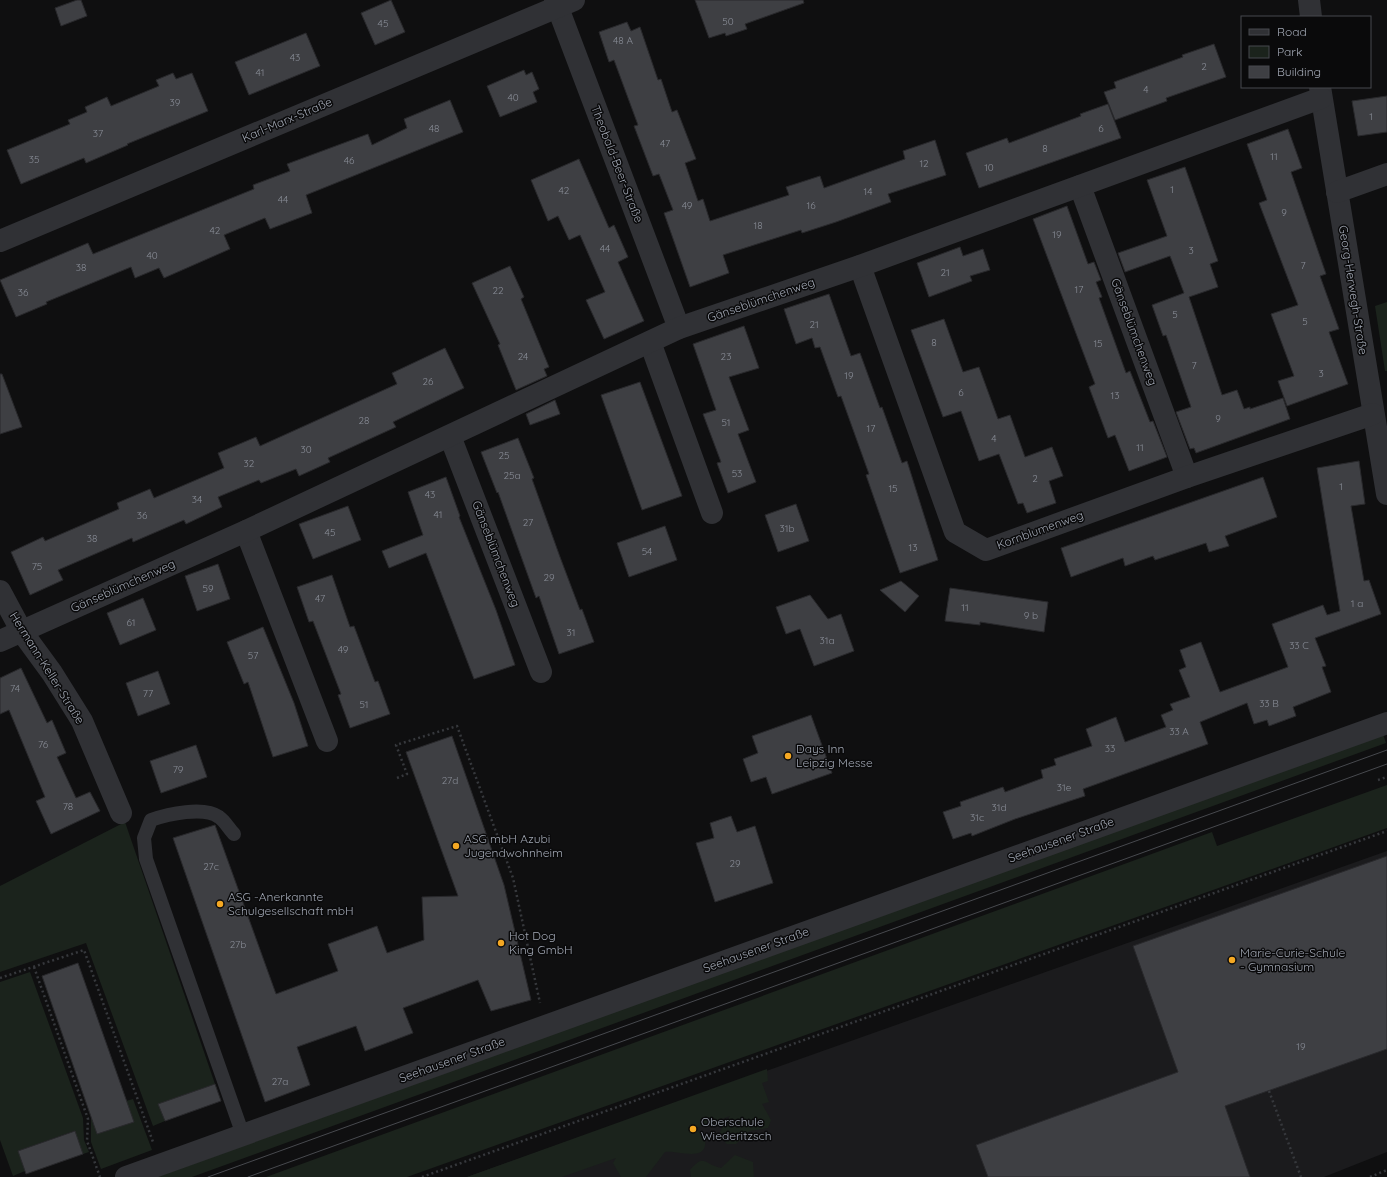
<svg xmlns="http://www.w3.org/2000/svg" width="1387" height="1177" viewBox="0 0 1387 1177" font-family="Quicksand,sans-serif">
<rect width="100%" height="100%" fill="#0f0f10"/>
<polygon fill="#1b1b1d" points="1387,851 1387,1152 1324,1177 467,1177"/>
<g fill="#1b231c">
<polygon points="1387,302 1387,371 1385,371 1375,306"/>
<polygon points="1383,734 1386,743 192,1177 157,1177"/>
<polygon points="1387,785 1387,828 407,1177 266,1177 1212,832 1217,846"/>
<polygon points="125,822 215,1084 159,1104 165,1121 153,1126 86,943 0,972 0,886"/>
<polygon points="30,972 83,1118 84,1140 89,1152 83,1154 74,1131 18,1151 25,1171 13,1176 0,1140 0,982"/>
<path d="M767,1069l1,12 -6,2 7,19 -7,2 9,16 -3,8 -19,3 -13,13h-9l-6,-6 -1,-6 10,-16 -34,12 9,12c3,23 -28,10 -40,12l-19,25h-25l-8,-14 3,-5 -54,19h-95z"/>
<polygon points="133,1099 152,1150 101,1169 91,1142 91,1115 97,1134 133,1122 126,1101"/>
<path d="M735,1155l18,7 1,15h-63l-1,-7c15,-17 13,-6 31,-2z"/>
</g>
<g fill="#3e3f43" stroke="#29292c">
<polygon points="77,0 81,0 87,16 61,26 55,8"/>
<polygon points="391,0 405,32 375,45 361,13"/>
<polygon points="695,0 803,0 804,3 745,24 747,29 726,36 725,33 709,38"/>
<polygon points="627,22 631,31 640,27 658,80 661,79 672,112 677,110 696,159 685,163 698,201 703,199 710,221 789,195 786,187 820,176 824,188 905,159 903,151 935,140 946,175 888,194 891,202 836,222 802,233 801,230 723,255 729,273 690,287 664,213 673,210 659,174 653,176 634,126 638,125 614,60 609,62 599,32"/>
<polygon points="306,33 320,66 249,95 235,62"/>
<polygon points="1214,44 1226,77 1166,98 1167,101 1115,120 1104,92 1116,88 1114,82 1183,57 1182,55"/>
<polygon points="524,70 526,75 532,72 539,89 533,92 537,102 500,117 487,86"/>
<polygon points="173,73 176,79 192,73 208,111 127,144 128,145 86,163 84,158 21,184 7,150 70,124 68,120 87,112 85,107 107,97 111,106 159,86 156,80"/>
<polygon points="1387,96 1387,132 1358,136 1352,101"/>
<polygon points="450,100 463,132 306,195 312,213 270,229 265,218 224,235 230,249 164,278 159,268 135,278 131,267 46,302 47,304 16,317 0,280 88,243 93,254 254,189 253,185 290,171 287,164 368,134 372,145 407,128 404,119"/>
<polygon points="1108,104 1121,138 979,188 966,153 1007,138 1009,143 1081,116 1080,114"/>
<polygon points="1288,129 1302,168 1291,172 1326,274 1320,276 1339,329 1329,332 1348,384 1287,406 1278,381 1294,376 1271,314 1298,305 1259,203 1267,200 1247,144"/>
<polygon points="579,159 609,228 614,225 628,257 618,262 644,321 604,339 586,300 605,292 580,235 569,240 558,216 548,221 531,180"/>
<polygon points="1185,167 1218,261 1210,264 1218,287 1189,297 1222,395 1237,390 1244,409 1250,407 1250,409 1283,398 1290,419 1196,453 1194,448 1190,449 1176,412 1191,407 1166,335 1163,336 1152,305 1184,293 1170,256 1125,272 1118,253 1167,236 1147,180"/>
<polygon points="1067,206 1088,264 1094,262 1101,280 1096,282 1102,297 1099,298 1126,373 1130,371 1150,422 1153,421 1167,457 1129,471 1115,435 1108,438 1089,387 1095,384 1033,219"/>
<polygon points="960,247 963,256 983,249 990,270 970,276 972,281 929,297 917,263"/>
<polygon points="510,266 524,297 521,299 549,367 544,369 547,376 516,390 498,345 500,344 472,283"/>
<polygon points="829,294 851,356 860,353 880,408 882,407 902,463 907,461 938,560 900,573 866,475 869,474 841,396 838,397 820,347 815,348 812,338 796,344 784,309"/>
<polygon points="944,319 963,372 979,367 998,419 1010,415 1025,457 1052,447 1063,476 1049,481 1056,503 1027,513 1023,503 1018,504 999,454 979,461 961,411 943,417 911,330"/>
<polygon points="744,326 759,368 729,377 749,430 738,434 756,482 728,493 717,463 721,462 703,414 716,410 693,344"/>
<polygon points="445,348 464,388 393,422 396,427 328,458 330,462 299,476 296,469 261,483 259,480 218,497 222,507 186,524 184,520 133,542 132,538 58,570 63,580 30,595 11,552 43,537 45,541 119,509 117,503 150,489 154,498 224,468 218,453 256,437 260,446 397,384 392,373"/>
<polygon points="0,374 2,374 22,427 0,434"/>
<polygon points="640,382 682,496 642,510 601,395"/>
<polygon points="555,400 560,414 530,425 526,414"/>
<polygon points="518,438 534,478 532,479 560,557 580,610 582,609 594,642 559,654 539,596 536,598 498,492 497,493 481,452"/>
<polygon points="1359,461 1365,504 1351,506 1364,581 1369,580 1381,614 1315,638 1326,666 1322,667 1331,692 1293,707 1296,716 1269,726 1267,720 1254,724 1247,703 1200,722 1208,744 1083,789 1085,796 1015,819 972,836 971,833 953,839 943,812 961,806 960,802 1003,787 1005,792 1043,778 1041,770 1056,765 1054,759 1092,746 1086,729 1116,717 1125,742 1166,727 1161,715 1173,710 1170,704 1190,697 1179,670 1186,667 1180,650 1201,642 1220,692 1288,667 1272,624 1323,605 1327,615 1340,611 1317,468"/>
<polygon points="446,477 460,516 459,517 496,610 515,665 474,679 426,553 389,568 382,551 423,535 408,492"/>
<polygon points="1263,477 1277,517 1225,536 1229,546 1209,552 1206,543 1155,560 1153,556 1125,566 1123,558 1071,577 1061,548"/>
<polygon points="796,504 809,541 778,552 765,515"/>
<polygon points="348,506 361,540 313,559 299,524"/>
<polygon points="665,526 677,560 629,577 617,543"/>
<polygon points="218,564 230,599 197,611 185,576"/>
<polygon points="332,575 350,627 354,626 375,682 378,681 390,714 350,728 338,695 341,694 313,621 309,622 297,587"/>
<polygon points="901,581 919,596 905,612 880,590"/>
<polygon points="950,588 1048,602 1044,632 980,622 980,625 945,621"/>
<polygon points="810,595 828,619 841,614 854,651 814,666 800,629 786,634 776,607"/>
<polygon points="143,598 156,630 120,645 107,613"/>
<polygon points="263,627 294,703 308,746 273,757 248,682 244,684 227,642"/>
<polygon points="21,668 47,723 52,720 66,753 57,757 76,798 90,792 100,811 51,834 36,801 45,797 9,710 0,714 0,678"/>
<polygon points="158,671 170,704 138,716 126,683"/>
<polygon points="811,715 832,773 772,794 766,777 751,782 743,759 758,753 752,736"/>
<polygon points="452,736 504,885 531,1000 491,1011 478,980 403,1008 413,1033 392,1041 365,1051 356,1026 297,1047 310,1085 265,1102 173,838 215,825 276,994 338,971 328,944 377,926 387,953 424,940 422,897 458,896 406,752"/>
<polygon points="196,745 207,777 161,793 150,761"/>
<polygon points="731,816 737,832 755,826 773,883 715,902 696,843 714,838 710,823"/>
<polygon points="1387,856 1387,1049 1225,1106 1250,1177 988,1177 976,1145 1178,1072 1133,946"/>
<polygon points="78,963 134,1122 97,1134 42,976"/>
<polygon points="215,1084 221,1101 165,1121 158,1104"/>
<polygon points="75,1131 83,1154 26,1174 18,1151"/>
</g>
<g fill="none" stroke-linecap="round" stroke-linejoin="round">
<g stroke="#36383c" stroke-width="2.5" stroke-dasharray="2 3" stroke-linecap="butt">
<polyline points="397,778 407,774 396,745 457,726 513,878 540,1003"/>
<polyline points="1378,780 1387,777"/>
<polyline points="34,967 88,1119 87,1141 100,1177"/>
<polyline points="0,978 84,950 153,1142"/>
<polyline points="1269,1091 1301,1177"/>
<polyline points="422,1177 1387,831"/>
<polyline points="1370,1177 1387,1170"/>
</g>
<path stroke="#303135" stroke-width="14" d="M234,834c-5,-5 -9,-13 -15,-17 -15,-11 -51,-3 -68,3l-7,18 2,21 97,276"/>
<g stroke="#303135" stroke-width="22">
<polyline points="555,0 679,328"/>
<polyline points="1309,0 1311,17"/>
<polyline points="1320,87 1387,494"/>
<polyline points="1080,186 1187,477"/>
<polyline points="1337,192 1387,174"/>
<polyline points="0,241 574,0"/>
<polyline points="860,266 955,532 986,550 1187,477 1373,414"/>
<polyline points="650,342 712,513"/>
<polyline points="450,436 541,672"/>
<polyline points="246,531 327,741"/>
<polyline points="0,591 22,632 52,673 82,721 121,813"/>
<polyline points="0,641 246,531 679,328 860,266 1321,98"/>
<polyline points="126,1177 1387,723"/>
</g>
<g stroke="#47494e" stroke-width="1">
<polyline points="208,1177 1387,750"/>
<polyline points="248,1177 1387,764"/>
</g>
</g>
<g fill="#f5a823" stroke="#0a0a0b" stroke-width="1.5">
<circle cx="788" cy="756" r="4"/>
<circle cx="456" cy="846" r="4"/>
<circle cx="220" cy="904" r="4"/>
<circle cx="501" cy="943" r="4"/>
<circle cx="1232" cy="960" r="4"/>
<circle cx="693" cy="1129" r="4"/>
</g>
<g text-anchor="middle" stroke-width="3" stroke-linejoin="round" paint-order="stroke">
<g font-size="10" fill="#888c96">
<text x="728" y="25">50</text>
<text x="383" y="27">45</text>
<text x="623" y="44">48 A</text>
<text x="295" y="61">43</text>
<text x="1204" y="70">2</text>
<text x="260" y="76">41</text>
<text x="1146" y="93">4</text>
<text x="513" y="101">40</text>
<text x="175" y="106">39</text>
<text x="1371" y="120">1</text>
<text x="434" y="132">48</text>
<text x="1101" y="132">6</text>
<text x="98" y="137">37</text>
<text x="665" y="147">47</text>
<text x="1045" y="152">8</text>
<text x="1274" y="160">11</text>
<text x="34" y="163">35</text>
<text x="349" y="164">46</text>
<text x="924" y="167">12</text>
<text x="989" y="171">10</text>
<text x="1172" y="193">1</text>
<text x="564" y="194">42</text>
<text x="868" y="195">14</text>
<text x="283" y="203">44</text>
<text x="687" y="209">49</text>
<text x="811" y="209">16</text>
<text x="1284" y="216">9</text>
<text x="758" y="229">18</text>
<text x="215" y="234">42</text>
<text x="1057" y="238">19</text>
<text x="605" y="252">44</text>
<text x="1191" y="254">3</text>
<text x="152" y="259">40</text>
<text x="1303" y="269">7</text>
<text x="81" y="271">38</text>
<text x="945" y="276">21</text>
<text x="1079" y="293">17</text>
<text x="498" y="294">22</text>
<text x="23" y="296">36</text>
<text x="1175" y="318">5</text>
<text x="1305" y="325">5</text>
<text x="814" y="328">21</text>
<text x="934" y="346">8</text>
<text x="1098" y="347">15</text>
<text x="523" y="360">24</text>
<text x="726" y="360">23</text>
<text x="1194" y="369">7</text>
<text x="1321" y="377">3</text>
<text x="849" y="379">19</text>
<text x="428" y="385">26</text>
<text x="961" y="396">6</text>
<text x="1115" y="399">13</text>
<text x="1218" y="422">9</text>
<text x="364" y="424">28</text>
<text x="726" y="426">51</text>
<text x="871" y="432">17</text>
<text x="994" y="442">4</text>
<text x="1140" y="451">11</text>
<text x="306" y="453">30</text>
<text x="504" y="459">25</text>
<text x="249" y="467">32</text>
<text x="737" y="477">53</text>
<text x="512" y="479">25a</text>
<text x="1035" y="482">2</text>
<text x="1341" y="490">1</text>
<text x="893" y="492">15</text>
<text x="430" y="498">43</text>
<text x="197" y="503">34</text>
<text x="438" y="518">41</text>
<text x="142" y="519">36</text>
<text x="528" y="526">27</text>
<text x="787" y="532">31b</text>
<text x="330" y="536">45</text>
<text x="92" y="542">38</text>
<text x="913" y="551">13</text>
<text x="647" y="555">54</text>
<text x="37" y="570">75</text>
<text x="549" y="581">29</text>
<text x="208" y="592">59</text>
<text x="320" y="602">47</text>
<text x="1357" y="607">1 a</text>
<text x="965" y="611">11</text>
<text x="1031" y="619">9 b</text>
<text x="131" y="626">61</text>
<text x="571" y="636">31</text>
<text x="827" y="644">31a</text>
<text x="1299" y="649">33 C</text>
<text x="343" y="653">49</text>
<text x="253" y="659">57</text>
<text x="15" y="692">74</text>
<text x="148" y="697">77</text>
<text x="1269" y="707">33 B</text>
<text x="364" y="708">51</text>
<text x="1179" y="735">33 A</text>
<text x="43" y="748">76</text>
<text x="1110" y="752">33</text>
<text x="178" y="773">79</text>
<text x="450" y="784">27d</text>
<text x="1064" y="791">31e</text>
<text x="68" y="810">78</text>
<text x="999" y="811">31d</text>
<text x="977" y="821">31c</text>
<text x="735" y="867">29</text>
<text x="211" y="870">27c</text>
<text x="238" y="948">27b</text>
<text x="1301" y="1050">19</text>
<text x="280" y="1085">27a</text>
</g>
<g font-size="12" fill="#a0a6b2" stroke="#0a0a0b">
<text transform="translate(287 120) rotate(-23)" y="4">Karl-Marx-Straße</text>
<text transform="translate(617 164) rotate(69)" y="4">Theobald-Beer-Straße</text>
<text transform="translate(1353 290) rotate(81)" y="4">Georg-Herwegh-Straße</text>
<text transform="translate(761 300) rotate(-19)" y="4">Gänseblümchenweg</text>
<text transform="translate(1134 332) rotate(70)" y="4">Gänseblümchenweg</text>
<text transform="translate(1040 530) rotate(-20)" y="4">Kornblumenweg</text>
<text transform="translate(496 554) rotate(69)" y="4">Gänseblümchenweg</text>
<text transform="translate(123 586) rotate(-24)" y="4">Gänseblümchenweg</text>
<text transform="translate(47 668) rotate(58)" y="4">Hermann-Keller-Straße</text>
<text transform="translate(1061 840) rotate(-20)" y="4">Seehausener Straße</text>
<text transform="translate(756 950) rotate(-20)" y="4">Seehausener Straße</text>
<text transform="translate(452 1060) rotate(-20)" y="4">Seehausener Straße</text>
</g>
<g font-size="12" fill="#a0a6b2" stroke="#0a0a0b" text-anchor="start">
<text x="796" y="753">Days Inn<tspan x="796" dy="14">Leipzig Messe</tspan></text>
<text x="464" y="843">ASG mbH Azubi<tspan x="464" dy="14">Jugendwohnheim</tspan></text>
<text x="228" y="901">ASG -Anerkannte<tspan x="228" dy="14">Schulgesellschaft mbH</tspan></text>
<text x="509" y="940">Hot Dog<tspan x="509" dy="14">King GmbH</tspan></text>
<text x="1240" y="957">Marie-Curie-Schule<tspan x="1240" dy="14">- Gymnasium</tspan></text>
<text x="701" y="1126">Oberschule<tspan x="701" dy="14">Wiederitzsch</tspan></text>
</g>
</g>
<rect x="1241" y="16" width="130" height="72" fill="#0a0a0b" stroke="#46484e"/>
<rect x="1249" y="29" width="20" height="6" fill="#303135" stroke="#46484e"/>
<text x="1277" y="36" font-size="12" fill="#a0a6b2">Road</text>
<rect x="1249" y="46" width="20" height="12" fill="#1b231c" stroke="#46484e"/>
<text x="1277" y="56" font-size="12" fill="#a0a6b2">Park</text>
<rect x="1249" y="66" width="20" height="12" fill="#3e3f43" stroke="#46484e"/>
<text x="1277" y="76" font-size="12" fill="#a0a6b2">Building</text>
</svg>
